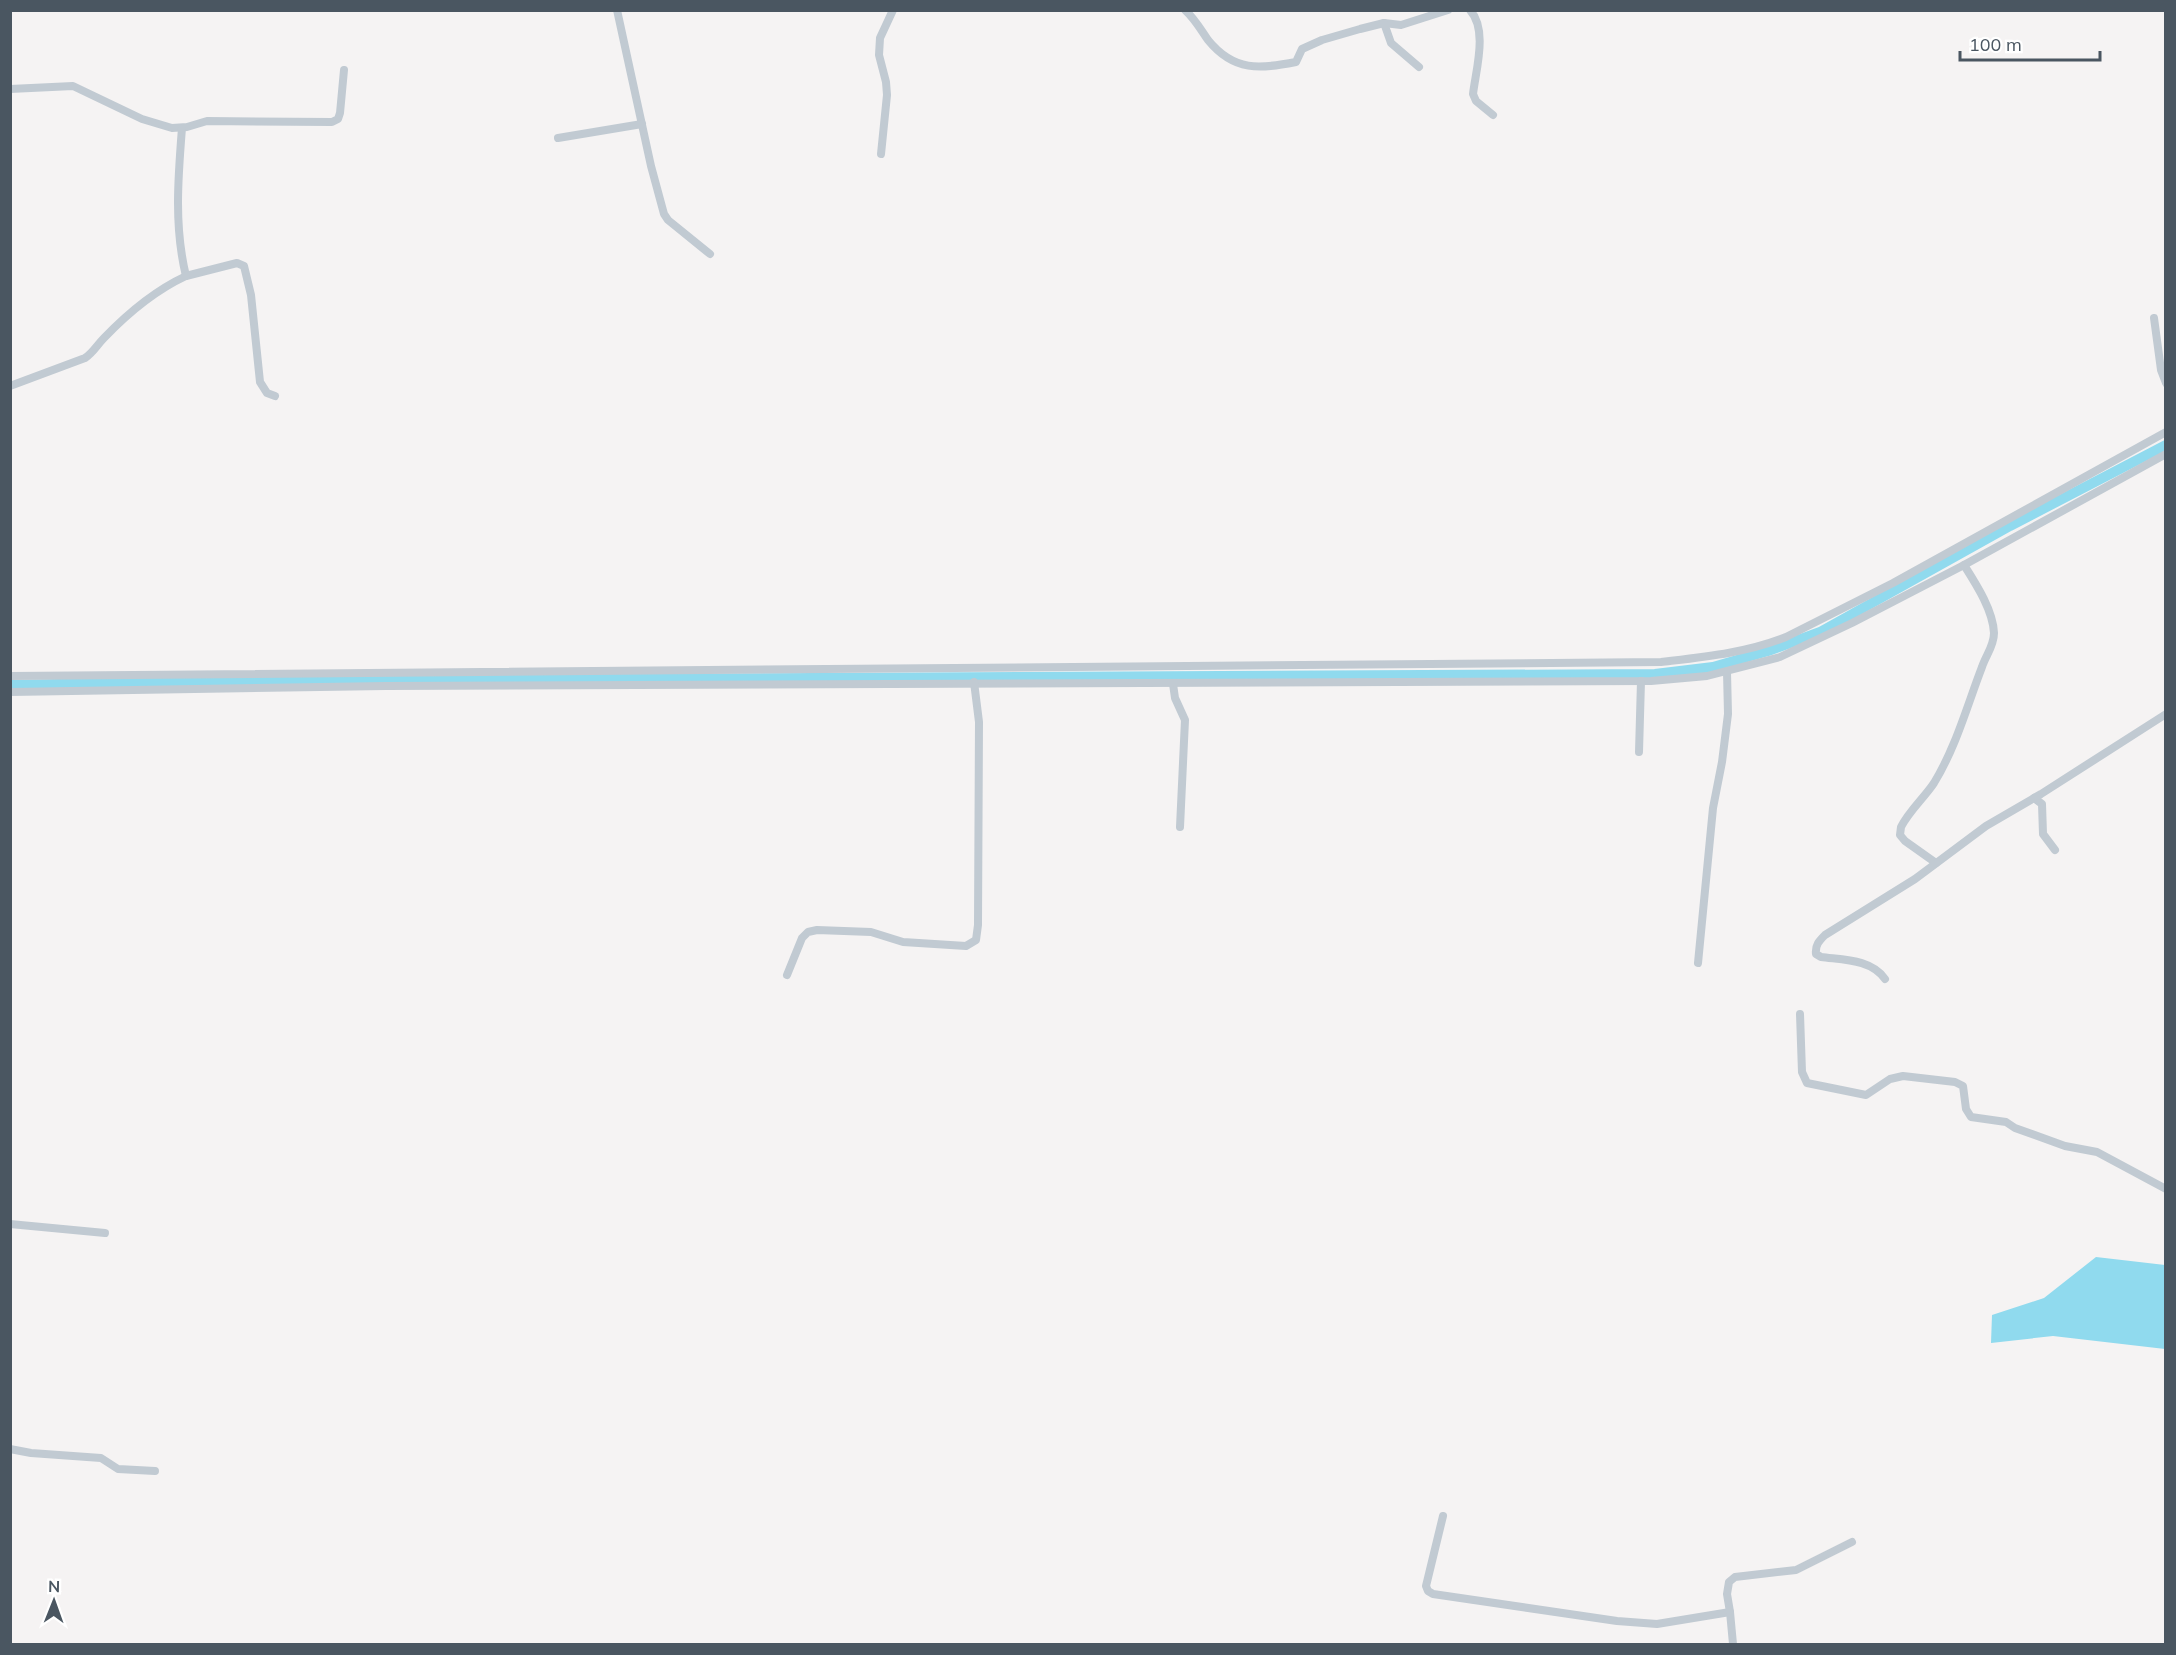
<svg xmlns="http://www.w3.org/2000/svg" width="2176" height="1655" viewBox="0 0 2176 1655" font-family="Mulish,sans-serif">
<rect width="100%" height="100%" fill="#f5f3f3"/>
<polygon fill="#90daee" points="2096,1257 2165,1265 2165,1349 2053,1336 1991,1343 1992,1315 2044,1298"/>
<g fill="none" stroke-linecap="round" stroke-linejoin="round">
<polyline stroke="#90daee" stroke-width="10" points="10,685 200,681 1655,674 1713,667 1768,651 1820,632 2010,526 2166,445"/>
<g stroke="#c1cad2" stroke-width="8">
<polyline points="617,10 651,166 664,214 668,220 710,254"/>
<path d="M1185,10c10,9 16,20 23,30 26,32 52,29 88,22l6,-13 20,-9 38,-11 24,-6 17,2 47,-15"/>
<path d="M1470,10c18,20 6,59 3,84l3,7 17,14"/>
<polyline points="1384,23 1391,43 1419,67"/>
<polyline points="10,89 73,86 142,119 172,128 187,127 207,121 332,122 338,119 340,113 344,70"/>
<path d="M182,128c-4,50 -8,99 4,148l51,-13 7,3 7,29 9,87 7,11 8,3"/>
<polyline points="558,138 642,124"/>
<polyline points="881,154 887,95 886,82 879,55 880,38 893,10"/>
<polyline points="2154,318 2161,370 2166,383"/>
<path d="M10,386l75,-28c8,-5 12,-13 19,-20 23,-24 52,-48 82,-62"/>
<path d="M10,676l1651,-14c42,-5 85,-9 125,-25l107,-54 273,-151"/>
<polyline points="1173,684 1175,698 1185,720 1180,827"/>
<polyline points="10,692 386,686 1651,681 1707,676 1780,657 1852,623 1964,565 2166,454"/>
<polyline points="1639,752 1641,681"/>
<polyline points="2034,798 2042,804 2043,834 2055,850"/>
<path d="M1936,863l-31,-22 -5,-6 1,-8c8,-16 23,-29 33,-44 22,-36 33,-77 48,-116 4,-12 12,-21 12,-34 -1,-23 -18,-49 -30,-68"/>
<polyline points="1698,963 1713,808 1722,762 1728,714 1727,672"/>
<polyline points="787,975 802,938 808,932 817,930 871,932 903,942 966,946 976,940 978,925 979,722 974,682"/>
<path d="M1885,979c-14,-20 -42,-19 -64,-22l-5,-3c-1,-9 3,-13 9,-19l90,-56 71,-53 55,-32 125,-80"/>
<polyline points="1800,1014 1802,1072 1807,1083 1866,1095 1890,1079 1903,1076 1955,1082 1963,1086 1966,1109 1971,1117 2006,1122 2015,1128 2065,1146 2097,1152 2166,1189"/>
<polyline points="10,1224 105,1233"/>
<polyline points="10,1449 31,1453 101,1458 118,1469 155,1471"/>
<polyline points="1443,1516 1426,1586 1428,1591 1433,1594 1617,1621 1657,1624 1730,1612"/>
<polyline points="1733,1644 1730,1612 1727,1594 1729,1582 1735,1577 1796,1570 1852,1542"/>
</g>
</g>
<rect width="2176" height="1655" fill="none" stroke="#4a5661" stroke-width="24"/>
<g transform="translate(54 1601) rotate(1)" stroke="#ffffff" stroke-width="4.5" paint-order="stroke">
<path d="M0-4.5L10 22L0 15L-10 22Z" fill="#4a5661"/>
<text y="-9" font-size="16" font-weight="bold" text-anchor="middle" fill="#4a5661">N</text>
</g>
<path d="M1960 51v9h140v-9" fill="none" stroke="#4a5661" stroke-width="3"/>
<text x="1969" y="51" font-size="18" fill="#4a5661" stroke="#ffffff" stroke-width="4.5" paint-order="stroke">100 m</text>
</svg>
